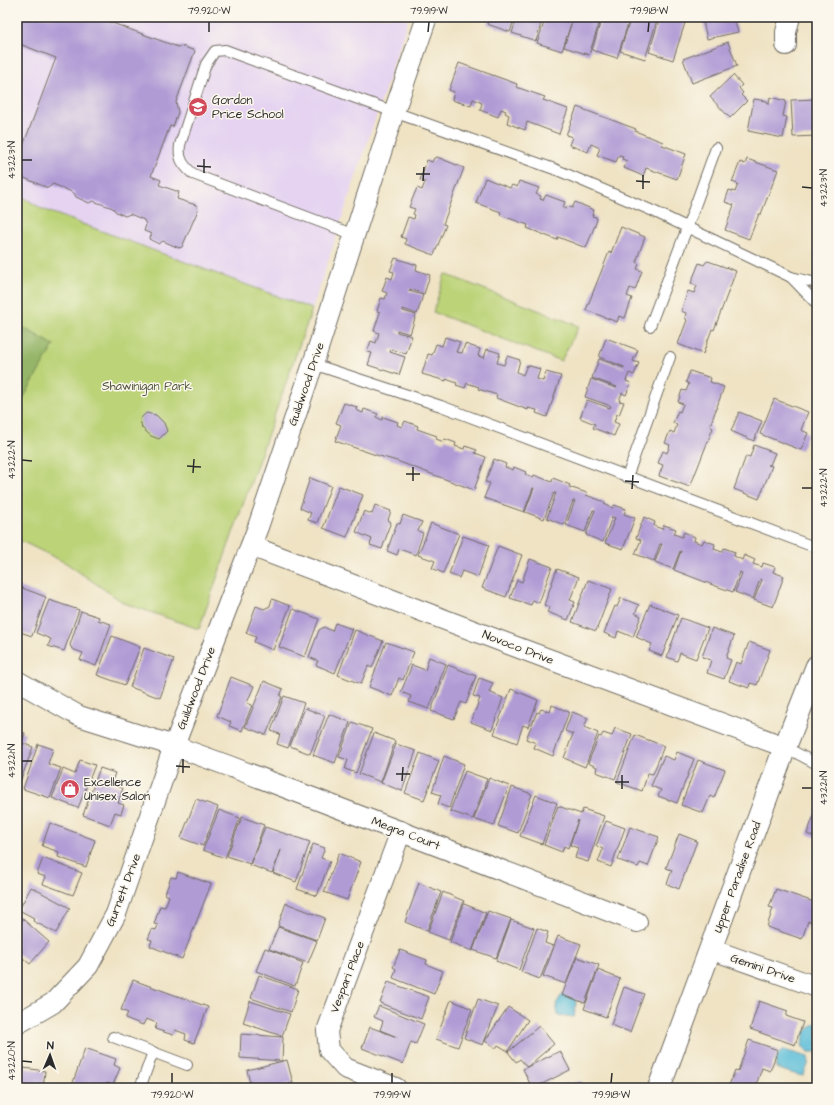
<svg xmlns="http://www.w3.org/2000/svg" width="834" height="1105" viewBox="0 0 834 1105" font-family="'Architects Daughter',sans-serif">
<rect width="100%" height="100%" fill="#fbf7ec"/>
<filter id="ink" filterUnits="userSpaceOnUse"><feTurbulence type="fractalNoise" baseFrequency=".025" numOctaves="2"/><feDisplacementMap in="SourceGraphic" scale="8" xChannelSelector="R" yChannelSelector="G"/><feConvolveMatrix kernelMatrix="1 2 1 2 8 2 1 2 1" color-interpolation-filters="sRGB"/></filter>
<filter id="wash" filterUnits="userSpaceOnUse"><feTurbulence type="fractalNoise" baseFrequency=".012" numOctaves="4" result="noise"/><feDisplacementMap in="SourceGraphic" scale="16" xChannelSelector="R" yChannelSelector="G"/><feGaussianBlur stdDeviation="0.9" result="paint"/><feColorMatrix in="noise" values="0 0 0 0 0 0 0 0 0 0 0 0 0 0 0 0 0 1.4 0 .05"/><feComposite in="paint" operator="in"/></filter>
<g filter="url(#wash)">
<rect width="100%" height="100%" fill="#efe3c4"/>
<polygon fill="#e5d3f1" points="17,17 400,17 408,20 312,309 42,209 17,193"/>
<g fill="#bcd378" stroke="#747f52">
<polygon points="17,193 42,209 312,309 199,629 124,603 66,563 17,539"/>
<polygon points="445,274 579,326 561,361 433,312"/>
</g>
<polygon fill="#95b568" stroke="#60704a" points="17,324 54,345 17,409"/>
<g fill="#5abdd8" stroke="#427482">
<polygon points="567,995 574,997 576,1003 574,1017 558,1015 556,1004 561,996"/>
<polygon points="814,1024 817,1024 817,1052 809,1052 802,1046 805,1032"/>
<path d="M784,1050l24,7 1,6 -6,13 -12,-3 -15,-5c0,-9 0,-14 8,-18z"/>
</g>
<g id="blocks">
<g fill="#b09bd5">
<polygon points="17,17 96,17 178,47 182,46 195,51 176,102 178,112 173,127 170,126 151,176 161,180 159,185 179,192 177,199 196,205 198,210 182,247 179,248 163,241 159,244 149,239 152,234 144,231 146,225 144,220 130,214 125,216 116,212 113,208 93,201 89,203 76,197 74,193 53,184 48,188 17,175 17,162 56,58 17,43"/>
<polygon points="489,17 515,17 510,32 487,24"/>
<polygon points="517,17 543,17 536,41 512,33"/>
<polygon points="546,17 601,17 589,55 564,47 572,21 562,51 537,43"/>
<polygon points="602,17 630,17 617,58 592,50"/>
<polygon points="631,17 658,17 645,59 620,51"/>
<polygon points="660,17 687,17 673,60 649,52"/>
<polygon points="702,17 740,17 741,20 735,22 738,32 707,39"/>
<polygon points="728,42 737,66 692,83 683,59"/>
<polygon points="459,63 517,84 516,87 545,97 543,100 568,109 559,134 527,122 525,130 507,123 509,115 505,113 506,111 501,109 498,117 480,110 482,103 473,99 471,106 452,100 454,92 449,90"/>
<polygon points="733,75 742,85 739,88 743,93 741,95 747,101 730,118 710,97"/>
<polygon points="770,97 786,101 783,116 787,117 783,138 748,131 754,99 767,101 767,104 769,104"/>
<polygon points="817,99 817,136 793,137 791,100"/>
<polygon points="577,107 636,129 635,131 663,142 662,145 686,154 677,179 646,168 643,176 624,168 627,161 622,159 623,156 619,155 616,162 597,155 600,148 591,144 588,152 569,145 572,137 566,135"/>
<polygon points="437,157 464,168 443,224 446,225 434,255 405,244 406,239 401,237 408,217 414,219 415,215 413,214 415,209 409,207 417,188 422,190 425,182 420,180 427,160 432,162 434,158"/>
<polygon points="747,159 778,170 761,214 759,214 749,239 725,230 734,205 725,202 729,190 735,192 738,184 732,182 740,162 745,164"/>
<polygon points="485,178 510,188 512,185 517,187 519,181 539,188 536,194 541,196 540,199 543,200 546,195 565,202 563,208 566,209 567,206 572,208 575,202 594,210 592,216 596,217 597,220 586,248 558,237 557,240 527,228 528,225 500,215 501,212 476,203"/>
<polygon points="621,227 645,237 636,262 639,264 637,269 642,271 635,290 630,288 627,296 632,298 625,318 619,316 617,322 586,310 609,252 611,253"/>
<polygon points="395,258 417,265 416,270 430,275 424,294 410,289 409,291 423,295 417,314 403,309 403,311 416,315 410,334 397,330 397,332 412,336 406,354 391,349 390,352 405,357 399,375 368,365 372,353 367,352 371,341 376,343 379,333 374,331 380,312 377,311 381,298 385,299 387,293 382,291 387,277 392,279 394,272 390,271"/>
<polygon points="708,261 736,271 714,330 712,329 703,354 678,344 687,320 685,318 686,313 681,311 688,291 694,293 697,286 691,283 699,263 704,265 706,262"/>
<polygon points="445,337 460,342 456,352 462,353 465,344 480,349 478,356 484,358 487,349 500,353 497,363 504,365 507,356 520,360 517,372 523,375 527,365 540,369 537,379 543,381 546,372 561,376 547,417 536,413 537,410 528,408 528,410 496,398 497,395 478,389 479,387 467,383 465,388 456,385 457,383 446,379 446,381 422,374 428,354 432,355 436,344 442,346"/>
<polygon points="606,338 638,350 633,361 639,363 634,375 629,373 626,381 631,383 626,395 622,393 619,401 624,402 619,415 617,414 614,422 619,424 614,436 593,428 595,424 580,418 587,400 610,408 611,406 585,397 591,379 616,388 617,387 592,378 599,359 624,368 624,367 599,357"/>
<polygon points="690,371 711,378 710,382 724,387 710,426 713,428 690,487 659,476 663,465 658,463 663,451 667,453 670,445 665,443 670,431 674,433 677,425 673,423 678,411 680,412 683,404 678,402 682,390 686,391 689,384 686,382"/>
<polygon points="774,399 808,412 801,430 808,433 801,450 760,434"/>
<polygon points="344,403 357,407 356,410 363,413 364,409 378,414 376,417 382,420 383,417 398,422 397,425 402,427 405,421 418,426 417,429 437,436 436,439 444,442 445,439 456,443 455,446 464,449 465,446 477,450 475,453 486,457 474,490 397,461 376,455 335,441 341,425 336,423"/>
<polygon points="739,412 762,421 754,441 731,431"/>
<polygon points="146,413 156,415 164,423 167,431 159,439 151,436 142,428 140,419"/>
<polygon points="754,445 775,453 770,465 768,465 772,466 759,499 734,489 746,456 750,457"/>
<polygon points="494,459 506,464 505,467 513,470 514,467 526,472 525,474 533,478 534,475 552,482 553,478 570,485 569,487 587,493 586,495 605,502 604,504 613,508 614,505 626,509 624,514 635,518 623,549 605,543 615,518 612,517 603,542 586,535 595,510 593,510 585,532 566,525 575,501 573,501 564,525 547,518 556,493 554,493 544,519 525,512 534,488 533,488 524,512 484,498 490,483 485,482"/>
<polygon points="310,478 331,486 317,523 308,520 311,513 300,508"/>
<polygon points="339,486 363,495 347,537 323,528"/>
<polygon points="375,505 391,511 388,520 391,522 387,532 388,532 382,549 370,545 372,539 356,532 364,511 372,514"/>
<polygon points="403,515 422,522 418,531 423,533 416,555 399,549 397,555 387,551 397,523 400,524"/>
<polygon points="644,517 655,522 654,526 662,529 664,525 676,529 674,534 682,537 684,532 695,537 694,541 702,544 704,540 715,544 714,549 722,552 724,548 735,552 734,556 742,560 744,555 755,560 753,564 762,567 763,563 775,567 773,572 784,576 773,607 754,600 762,580 760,579 753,599 735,592 742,573 740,572 733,592 713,585 674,570 681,551 680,551 673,569 655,562 662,544 660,544 654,561 635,554 641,540 636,538"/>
<polygon points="431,523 459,534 443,573 432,568 435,561 418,555"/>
<polygon points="463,536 489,545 478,577 462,571 459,578 449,574"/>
<polygon points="498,546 522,555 506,597 482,588"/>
<polygon points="530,559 552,567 539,603 533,600 531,605 510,598 517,580 522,582"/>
<polygon points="557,569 579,577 570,600 575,602 568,620 547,612 550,607 544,605"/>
<polygon points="588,580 612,589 596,631 572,622"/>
<polygon points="17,586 46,597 32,636 17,631 18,623 17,623"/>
<polygon points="621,598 639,605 635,613 641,616 633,637 618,631 616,638 604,633 615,606 617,607"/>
<polygon points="272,599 290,606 273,650 254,642 256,637 246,633 256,606 264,609 270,606"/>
<polygon points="49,600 79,610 64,651 48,646 51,639 36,633"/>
<polygon points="650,604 678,615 662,656 649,651 652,644 636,637"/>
<polygon points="293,609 319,619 305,657 279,647"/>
<polygon points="81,611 99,617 98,620 111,624 96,666 80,660 83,653 72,649 70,645"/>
<polygon points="681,618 708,628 696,659 680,653 677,661 667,657"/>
<polygon points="335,623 352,629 335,673 316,665 318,661 309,657 319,630 324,627 332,631"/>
<polygon points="712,628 734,636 726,658 731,660 724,679 707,673 711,660 702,657"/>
<polygon points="355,630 383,641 372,668 368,666 361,684 338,675"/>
<polygon points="112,636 140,647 125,685 97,675"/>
<polygon points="386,642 414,652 403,680 399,678 392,696 369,687"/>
<polygon points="749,642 770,650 757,685 750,683 749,688 729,681 736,662 741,664"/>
<polygon points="144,648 174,659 160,698 130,687"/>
<polygon points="429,657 446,664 429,709 409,702 411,696 401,692 412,665 425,670"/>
<polygon points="448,665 476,676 466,704 461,702 454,719 431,711"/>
<polygon points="231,677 254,686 247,703 252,705 242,731 229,726 231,722 217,716"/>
<polygon points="479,678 493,683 489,692 503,698 492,730 471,722 480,698 473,696"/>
<polygon points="264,681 283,689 280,696 282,697 266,735 245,727"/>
<polygon points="511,689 538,700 528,727 523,725 517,743 494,734"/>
<polygon points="284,696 304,703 288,748 277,744 280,734 271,731"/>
<polygon points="552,705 569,712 553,756 534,748 536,743 526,739 537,712 539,713 541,709 550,712"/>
<polygon points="305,708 325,716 310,754 290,746"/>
<polygon points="572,712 588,718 584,727 598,733 585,767 564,758 573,734 565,731"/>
<polygon points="329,714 350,722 335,763 313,755"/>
<polygon points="352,722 372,729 356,773 345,769 348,760 339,757"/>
<polygon points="615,728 632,734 615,779 596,772 597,767 588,763 599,736 601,737 603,733 612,736"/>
<polygon points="17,730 25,733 22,743 33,747 20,782 17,781"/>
<polygon points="374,733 395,741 381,782 359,774"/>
<polygon points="635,735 664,746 653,774 648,773 642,791 617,782"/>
<polygon points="38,744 53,749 48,764 61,768 50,798 23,789"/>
<polygon points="396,744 416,751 402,791 381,783"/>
<polygon points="677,752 694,759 677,803 658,796 661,790 651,786 664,756 674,760"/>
<polygon points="420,753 439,761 424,800 405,793"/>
<polygon points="444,756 464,764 449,808 438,804 441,795 432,792"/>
<polygon points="80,760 95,765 78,808 52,798 63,769 75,774"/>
<polygon points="698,760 725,770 714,798 710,796 703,813 681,805"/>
<polygon points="100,768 115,773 111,784 123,788 118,803 124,805 121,814 115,812 110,825 83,815"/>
<polygon points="465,771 487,779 473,819 450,811"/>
<polygon points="489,778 509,786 494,826 474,819"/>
<polygon points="512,787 532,794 518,833 498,826"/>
<polygon points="536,795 557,803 542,844 520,836"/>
<polygon points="196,799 218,807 203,846 181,838"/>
<polygon points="558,806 581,814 583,809 604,816 588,862 575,858 578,848 570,845 578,820 568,848 564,846 562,852 544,845"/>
<polygon points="817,807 817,838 807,834"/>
<polygon points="219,810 240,818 225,858 203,850"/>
<polygon points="242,817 264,825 250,864 227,856"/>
<polygon points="606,821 625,828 611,867 598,862 603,849 596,846"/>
<polygon points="50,823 95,840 86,867 58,857 59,852 42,846"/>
<polygon points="265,827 310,842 296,882 273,873 281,850 272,873 250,865"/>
<polygon points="630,827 659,837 648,866 640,863 638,867 618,860"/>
<polygon points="679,834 697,841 679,889 667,884 672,870 666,868"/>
<polygon points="313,844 325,848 321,858 330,861 317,896 297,889"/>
<polygon points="339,853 361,862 347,900 324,892"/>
<polygon points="43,858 82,873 73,895 43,884 46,877 37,874"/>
<polygon points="178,872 211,884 182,959 150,946 152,940 148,939 152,929 156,930 158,925 154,924 160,906 165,907 169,896 165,894 171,877 176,878"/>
<polygon points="419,883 441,892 427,931 405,922"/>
<polygon points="31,887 70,908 56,933 33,921 34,918 19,910"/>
<polygon points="776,889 817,903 817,908 812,922 808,921 802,939 767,927 773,908 769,907"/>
<polygon points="443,892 464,901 449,940 428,932"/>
<polygon points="286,903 325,918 317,940 278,926"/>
<polygon points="464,904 486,913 472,951 450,942"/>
<polygon points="488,911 511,919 496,958 473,950"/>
<polygon points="17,914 49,942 30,964 17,953"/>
<polygon points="511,920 534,928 519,970 496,961"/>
<polygon points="278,927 317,941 308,963 269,949"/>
<polygon points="537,928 548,932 545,943 553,946 540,979 521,972"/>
<polygon points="558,936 581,944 566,984 543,976"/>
<polygon points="265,948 303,963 295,986 256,971"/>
<polygon points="400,950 427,960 426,964 443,971 434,994 393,978 396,969 393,967"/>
<polygon points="577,957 599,965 585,1003 562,995"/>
<polygon points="598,970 620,979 606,1017 584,1009"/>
<polygon points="259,975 298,989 291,1012 251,998"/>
<polygon points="133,980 208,1007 194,1043 185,1040 186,1034 175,1030 173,1035 155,1029 157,1023 146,1019 143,1025 125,1018 128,1013 121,1010"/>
<polygon points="388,982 429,997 421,1019 380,1003"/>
<polygon points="624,987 644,994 630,1032 611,1025"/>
<polygon points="478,999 498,1006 483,1045 464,1038"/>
<polygon points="451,1000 472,1009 458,1047 436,1039"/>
<polygon points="250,1001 290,1014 282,1036 243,1023"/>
<polygon points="759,1001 788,1011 786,1016 803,1022 795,1045 750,1029"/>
<polygon points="379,1006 424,1024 416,1044 411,1042 403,1064 362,1048 370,1027 397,1037 380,1030 383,1021 374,1017"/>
<polygon points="508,1007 528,1020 508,1051 498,1045 496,1048 485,1041"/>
<polygon points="539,1026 554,1044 527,1067 560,1051 570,1070 534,1088 532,1088 523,1069 527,1067 520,1059 516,1062 508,1052"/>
<polygon points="241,1034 283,1037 282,1061 240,1058"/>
<polygon points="749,1040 778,1050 770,1071 762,1068 755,1088 728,1088 735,1070 738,1071"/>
<polygon points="85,1048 116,1059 114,1065 120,1068 113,1085 107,1083 106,1088 71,1088"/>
<polygon points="287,1060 293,1083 274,1088 251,1088 247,1070"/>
<polygon points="24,1068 45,1071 43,1088 17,1088 17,1074 23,1075"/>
<polygon points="581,1081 583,1088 550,1088 550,1087"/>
</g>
</g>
</g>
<g filter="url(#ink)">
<use href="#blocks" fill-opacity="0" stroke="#706b61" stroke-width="1"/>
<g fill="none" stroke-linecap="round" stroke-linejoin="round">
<g stroke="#706b61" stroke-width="12">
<g id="lane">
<path d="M355,235l-162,-61c-10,-9 -15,-15 -13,-29l26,-81 9,-13 10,-1 169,62 163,58 96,41 138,66 26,6"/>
<polyline points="791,277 817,304"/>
<polyline points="650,326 687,228 716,148"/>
<polyline points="313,364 441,406 817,548"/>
<polyline points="627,477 670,357"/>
<polyline points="785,747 817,764"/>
<polyline points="113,1037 187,1065"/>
<polyline points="140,1088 153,1052"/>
</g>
</g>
<g stroke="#706b61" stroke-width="22">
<g id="street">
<polyline points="786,45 786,32 790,17"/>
<polyline points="251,546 511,645 785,747"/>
<polyline points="17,681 79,716 174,746 229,766 637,922"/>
<polyline points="710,949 817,987"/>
<polyline points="17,1024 53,1003 88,966 116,914 174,746 258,527 313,364 394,112 427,17"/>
<polyline points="396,1088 345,1068 329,1050 327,1031 401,831"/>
</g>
</g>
<g stroke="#706b61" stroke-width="24">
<polyline id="secondary" points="659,1088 785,747 817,666"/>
</g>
<use href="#lane" stroke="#fff" stroke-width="10"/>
<use href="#street" stroke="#fff" stroke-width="20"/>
<use href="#secondary" stroke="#fff" stroke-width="22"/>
</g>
</g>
<path fill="none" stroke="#2b2b2b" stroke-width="1.5" d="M209,32v-10M428,32l1,-10M648,32l1,-10M22,160h10M197,166l14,1M204,173v-14M416,174h14M423,181l1,-14M636,181l14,1M802,187l10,1M643,189v-14M22,460l10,1M187,466l14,1M193,473l1,-14M406,474h14M413,481v-14M625,481l14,1M802,488h10M632,489l1,-14M22,761h10M176,766l14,1M183,773v-14M396,774h14M402,781l1,-14M615,782h14M802,788h10M622,789v-14M22,1061l10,1M172,1083v-10M392,1083v-10M611,1083l1,-10"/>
<defs>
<g id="school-disc" transform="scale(1)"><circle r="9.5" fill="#d1495b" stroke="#fbf7ec"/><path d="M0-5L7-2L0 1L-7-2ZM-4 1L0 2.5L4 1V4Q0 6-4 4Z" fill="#fff"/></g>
<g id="shop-disc" transform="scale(1)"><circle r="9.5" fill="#d1495b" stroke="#fbf7ec"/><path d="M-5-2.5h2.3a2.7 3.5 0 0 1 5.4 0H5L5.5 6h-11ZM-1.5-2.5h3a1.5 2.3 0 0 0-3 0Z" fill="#fff"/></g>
</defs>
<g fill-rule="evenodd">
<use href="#school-disc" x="198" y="107"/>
<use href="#shop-disc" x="70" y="789"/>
</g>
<g text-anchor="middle" stroke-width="3" stroke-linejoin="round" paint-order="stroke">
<g font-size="12" fill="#2b2b2b" stroke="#fbf7ec" text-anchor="start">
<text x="212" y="104">Gordon<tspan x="212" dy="14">Price School</tspan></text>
<text x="84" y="786">Excellence<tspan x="84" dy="14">Unisex Salon</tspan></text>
</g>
<g font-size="12" fill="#2b2b2b" stroke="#fbf7ec">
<text transform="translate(306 384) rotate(-71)" y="4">Guildwood Drive</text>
<text transform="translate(518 647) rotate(21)" y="4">Novoco Drive</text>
<text transform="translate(196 688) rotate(-69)" y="4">Guildwood Drive</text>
<text transform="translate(406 833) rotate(21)" y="4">Megna Court</text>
<text transform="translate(737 877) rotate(-70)" y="4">Upper Paradise Road</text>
<text transform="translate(123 890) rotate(-69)" y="4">Gurnett Drive</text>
<text transform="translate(763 968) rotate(19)" y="4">Gemini Drive</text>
<text transform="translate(347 977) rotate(-69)" y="4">Vespari Place</text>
</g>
<g font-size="12" fill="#4f553e" stroke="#fbf7ec">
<text x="147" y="390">Shawinigan Park</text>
</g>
</g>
<rect width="834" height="1105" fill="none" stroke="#fbf7ec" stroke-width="44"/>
<g transform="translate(50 1055) rotate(2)" stroke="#fbf7ec" stroke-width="3" paint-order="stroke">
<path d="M0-3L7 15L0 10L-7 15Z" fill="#2b2b2b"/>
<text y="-6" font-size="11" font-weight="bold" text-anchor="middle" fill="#2b2b2b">N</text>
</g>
<rect x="22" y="22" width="790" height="1061" fill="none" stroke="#2b2b2b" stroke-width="1.5"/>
<g font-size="10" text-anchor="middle" fill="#2b2b2b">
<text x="209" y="14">79.920°W</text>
<text x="429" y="14">79.919°W</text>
<text x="649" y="14">79.918°W</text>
<text transform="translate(11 160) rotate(-90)" y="4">43.223°N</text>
<text transform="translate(823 188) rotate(-90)" y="4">43.223°N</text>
<text transform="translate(11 460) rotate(-90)" y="4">43.222°N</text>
<text transform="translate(823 488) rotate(-90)" y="4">43.222°N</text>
<text transform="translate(11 761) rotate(-90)" y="4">43.221°N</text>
<text transform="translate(823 788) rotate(-90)" y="4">43.221°N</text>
<text transform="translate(11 1061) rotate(-90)" y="4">43.220°N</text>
<text x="172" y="1098">79.920°W</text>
<text x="392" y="1098">79.919°W</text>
<text x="611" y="1098">79.918°W</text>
</g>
</svg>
